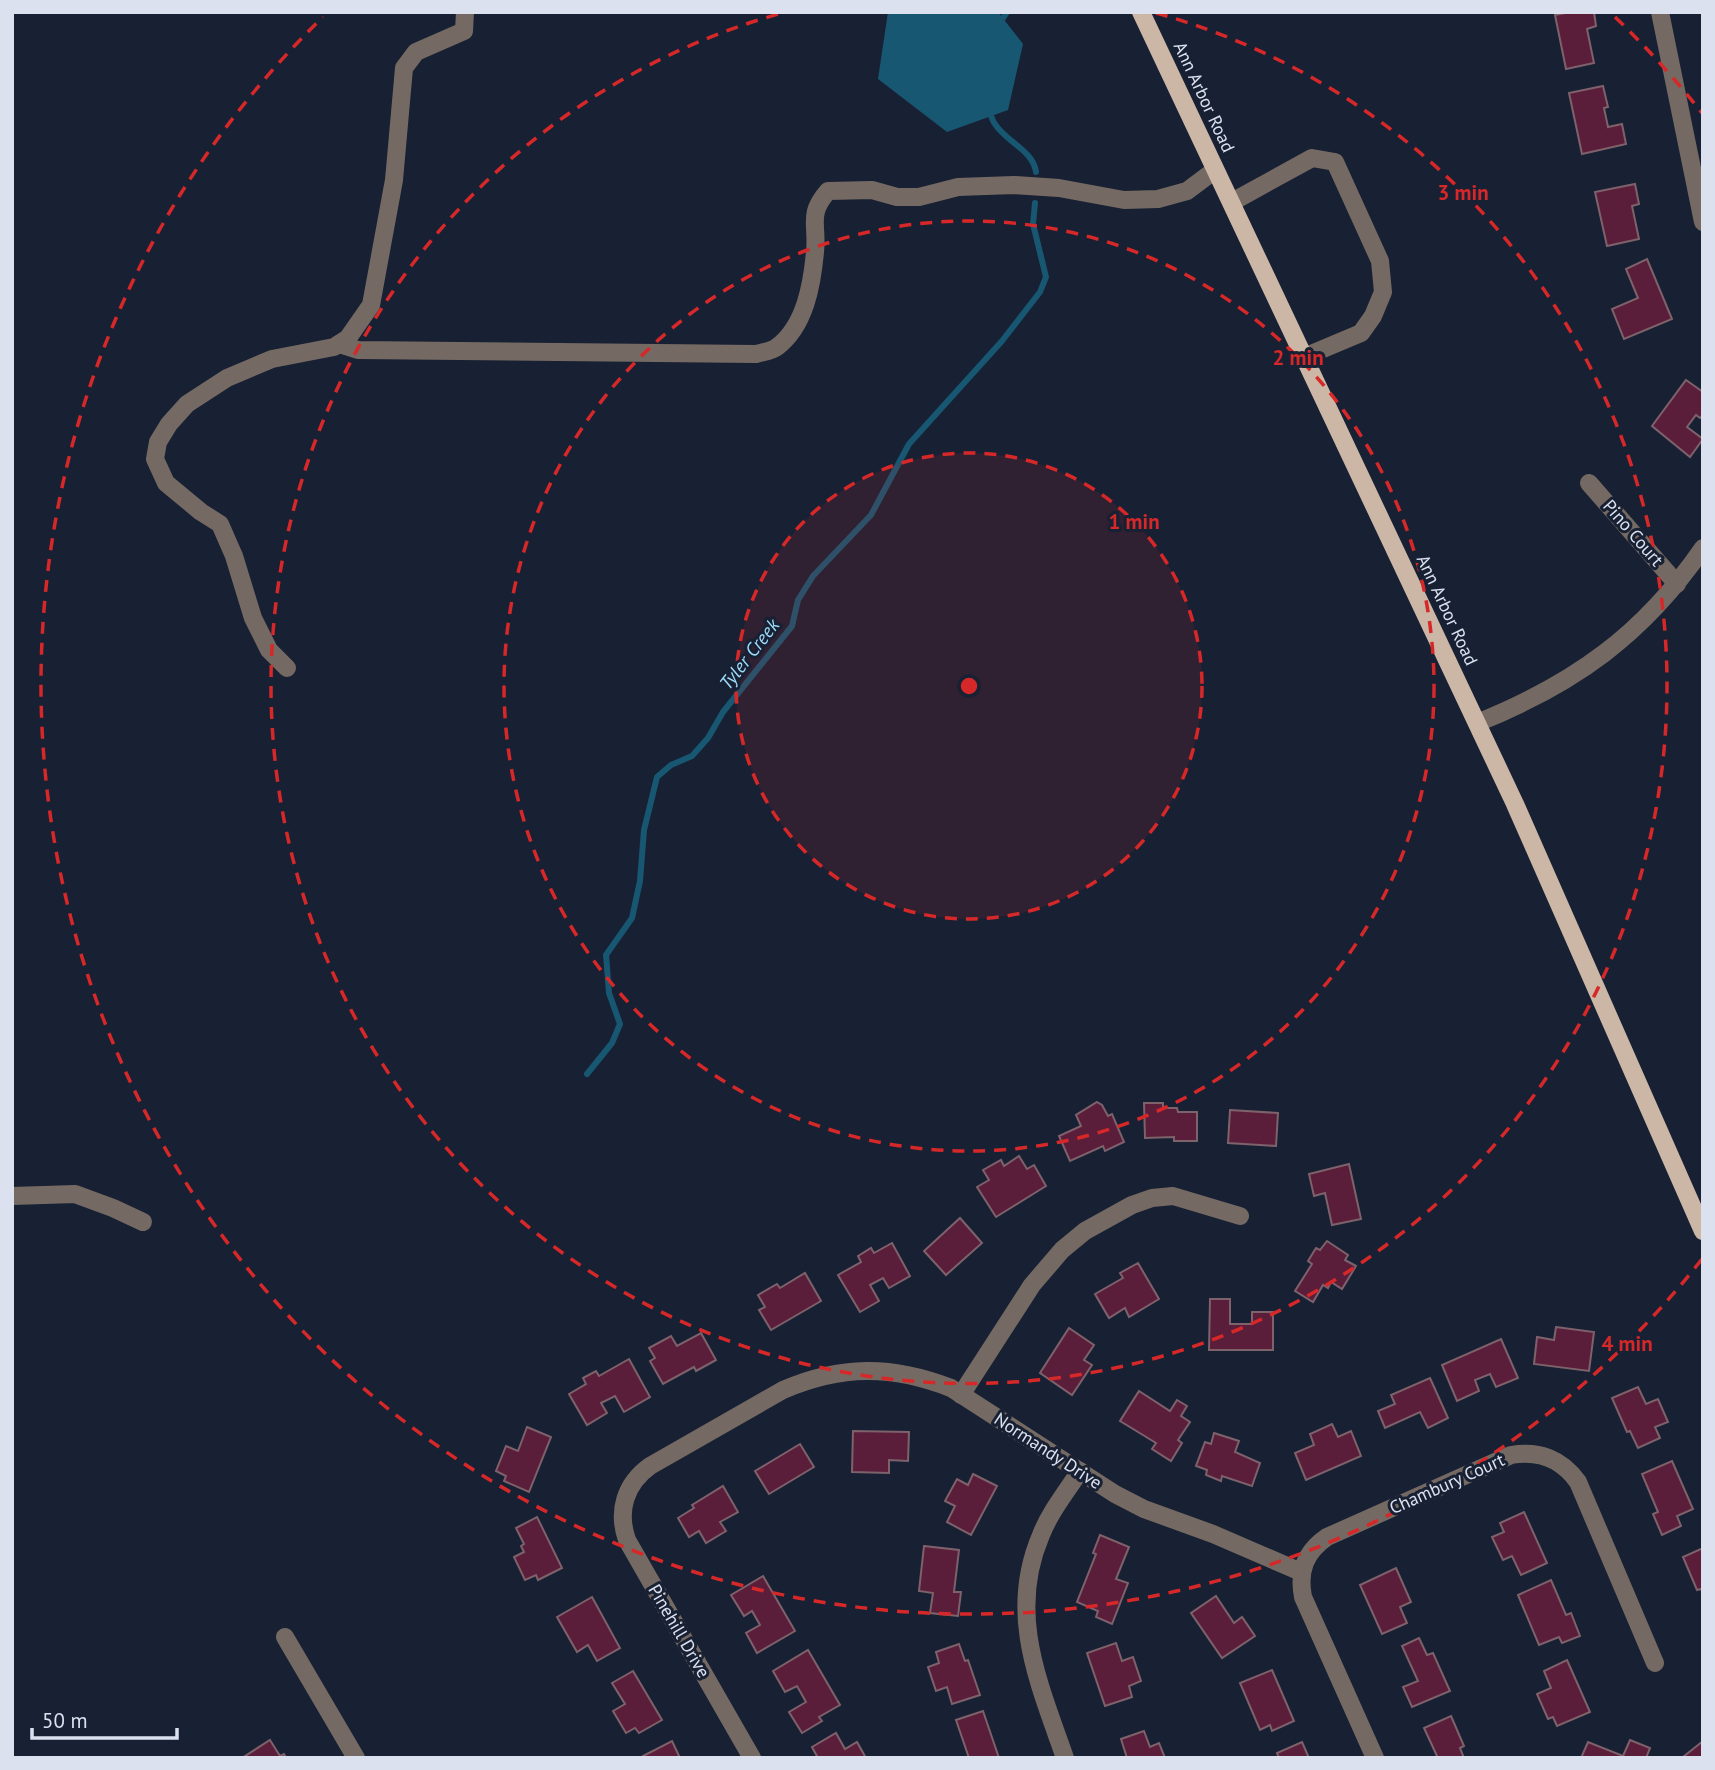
<svg xmlns="http://www.w3.org/2000/svg" width="1715" height="1770" viewBox="0 0 1715 1770" font-family="'PT Sans',sans-serif">
<rect width="100%" height="100%" fill="#182033"/>
<polygon fill="#175772" points="888,12 998,12 1023,44 1008,110 947,132 878,79"/>
<g fill="none" stroke-linecap="round" stroke-linejoin="round">
<g stroke="#175772" stroke-width="6">
<polyline points="999,24 1007,12"/>
<path d="M989,108c1,5 3,12 6,16 11,18 38,26 41,48"/>
<polyline points="587,1074 612,1043 620,1024 609,993 606,955 632,918 640,881 644,830 657,777 671,765 692,756 708,738 723,712 792,626 798,600 813,576 871,515 909,444 1002,341 1040,292 1046,277 1033,224 1035,203"/>
</g>
</g>
<g fill="#5b1e3a" stroke="#7d616b" stroke-width="2">
<polygon points="1570,12 1594,12 1596,26 1587,29 1594,63 1566,69 1555,15"/>
<polygon points="1603,86 1608,107 1604,108 1608,127 1622,124 1626,144 1582,154 1569,93"/>
<polygon points="1635,184 1639,204 1632,206 1639,239 1607,246 1595,192"/>
<polygon points="1647,259 1672,319 1624,339 1612,309 1638,298 1626,269"/>
<polygon points="1686,380 1703,392 1703,415 1700,418 1696,415 1687,427 1703,439 1690,457 1652,426"/>
<polygon points="1097,1102 1102,1105 1108,1116 1112,1114 1124,1142 1105,1151 1103,1146 1070,1161 1059,1136 1081,1126 1076,1115"/>
<polygon points="1144,1103 1163,1103 1163,1108 1177,1108 1178,1112 1197,1112 1197,1141 1174,1141 1174,1137 1145,1138"/>
<polygon points="1230,1110 1278,1113 1276,1146 1228,1143"/>
<polygon points="1019,1156 1027,1169 1034,1165 1046,1186 996,1217 977,1187 989,1180 983,1170 1001,1160 1004,1166"/>
<polygon points="1349,1164 1361,1219 1332,1225 1325,1193 1314,1196 1309,1174"/>
<polygon points="960,1218 982,1243 946,1275 924,1251"/>
<polygon points="1327,1241 1348,1255 1345,1260 1356,1266 1342,1289 1331,1282 1328,1288 1323,1285 1313,1302 1295,1291 1312,1264 1308,1261 1316,1248 1320,1250"/>
<polygon points="892,1243 910,1276 889,1288 883,1278 870,1285 879,1301 860,1312 838,1275 861,1262 858,1256 871,1248 874,1253"/>
<polygon points="1138,1263 1159,1299 1129,1317 1125,1308 1109,1318 1095,1294 1123,1278 1120,1273"/>
<polygon points="805,1273 821,1301 771,1330 759,1310 765,1307 758,1295 777,1284 780,1288"/>
<polygon points="1210,1299 1230,1299 1230,1324 1252,1324 1252,1312 1273,1312 1273,1350 1209,1350"/>
<polygon points="1556,1327 1594,1332 1589,1371 1534,1364 1537,1337 1554,1340"/>
<polygon points="1069,1328 1094,1345 1084,1360 1092,1365 1072,1395 1040,1373"/>
<polygon points="701,1333 716,1360 696,1371 694,1367 663,1384 650,1361 655,1358 649,1348 671,1336 677,1346"/>
<polygon points="1501,1339 1518,1378 1496,1387 1490,1374 1475,1380 1479,1391 1457,1401 1442,1365"/>
<polygon points="629,1359 650,1397 624,1412 615,1396 601,1403 607,1413 587,1425 569,1394 586,1384 583,1378 596,1371 599,1376"/>
<polygon points="1430,1378 1448,1418 1428,1428 1420,1412 1385,1428 1378,1411 1395,1404 1391,1395"/>
<polygon points="1638,1387 1646,1404 1658,1399 1668,1422 1655,1427 1660,1438 1638,1448 1630,1431 1627,1432 1612,1398"/>
<polygon points="1139,1391 1170,1411 1177,1400 1187,1406 1181,1416 1190,1422 1178,1440 1182,1443 1171,1461 1152,1449 1156,1443 1120,1421"/>
<polygon points="1332,1424 1338,1437 1351,1431 1361,1456 1306,1480 1295,1453 1314,1445 1310,1434"/>
<polygon points="527,1427 551,1437 529,1492 504,1481 506,1476 496,1471 506,1446 518,1451"/>
<polygon points="853,1431 909,1432 908,1461 889,1460 889,1473 852,1472"/>
<polygon points="1214,1433 1239,1441 1235,1452 1260,1463 1252,1486 1222,1476 1221,1481 1206,1475 1207,1470 1196,1466 1205,1442 1211,1444"/>
<polygon points="800,1444 814,1467 769,1494 755,1471"/>
<polygon points="1672,1461 1693,1509 1677,1516 1681,1526 1662,1535 1653,1514 1658,1512 1642,1474"/>
<polygon points="973,1474 997,1486 971,1535 947,1522 955,1506 945,1501 957,1479 968,1485"/>
<polygon points="723,1486 738,1512 720,1522 726,1531 706,1543 699,1531 689,1537 678,1518 694,1508 692,1505"/>
<polygon points="1524,1512 1547,1563 1521,1575 1512,1556 1503,1560 1492,1537 1504,1532 1500,1523"/>
<polygon points="537,1517 562,1568 538,1580 536,1575 525,1580 514,1557 524,1552 521,1546 524,1544 516,1528"/>
<polygon points="1100,1535 1129,1547 1116,1579 1128,1583 1112,1624 1096,1617 1098,1611 1077,1602 1096,1554 1093,1553"/>
<polygon points="924,1546 959,1550 954,1592 961,1592 958,1616 930,1613 933,1593 919,1591"/>
<polygon points="1703,1548 1703,1594 1701,1589 1697,1590 1683,1557"/>
<polygon points="1396,1568 1411,1602 1400,1607 1407,1623 1382,1634 1360,1585"/>
<polygon points="763,1576 795,1631 757,1653 746,1633 760,1625 752,1611 744,1616 731,1595"/>
<polygon points="1551,1580 1566,1615 1571,1613 1580,1636 1562,1643 1559,1637 1539,1645 1518,1595"/>
<polygon points="1216,1596 1234,1623 1242,1617 1255,1636 1222,1658 1191,1613"/>
<polygon points="592,1597 620,1648 597,1661 588,1645 577,1652 557,1617"/>
<polygon points="1419,1638 1427,1655 1433,1653 1450,1691 1412,1707 1403,1687 1418,1681 1402,1646"/>
<polygon points="1116,1643 1122,1661 1133,1657 1141,1681 1129,1686 1132,1697 1105,1706 1087,1653"/>
<polygon points="959,1644 965,1661 968,1660 980,1695 952,1704 947,1687 936,1691 928,1667 939,1663 936,1652"/>
<polygon points="808,1650 840,1705 819,1717 822,1721 802,1733 789,1712 806,1702 797,1686 785,1692 773,1671"/>
<polygon points="1567,1660 1590,1712 1557,1726 1553,1717 1548,1719 1537,1694 1551,1688 1544,1671"/>
<polygon points="1272,1670 1294,1721 1272,1731 1270,1725 1260,1730 1240,1683"/>
<polygon points="633,1671 662,1720 639,1733 635,1728 626,1733 613,1711 625,1704 612,1683"/>
<polygon points="983,1711 999,1758 969,1758 956,1720"/>
<polygon points="1451,1716 1464,1746 1460,1748 1464,1758 1434,1758 1437,1756 1424,1728"/>
<polygon points="1144,1731 1150,1747 1159,1743 1165,1758 1127,1758 1121,1739"/>
<polygon points="836,1733 845,1749 857,1742 866,1758 818,1758 812,1747"/>
<polygon points="270,1740 280,1756 284,1754 286,1758 242,1758"/>
<polygon points="1630,1740 1650,1748 1646,1758 1581,1758 1588,1742 1623,1756"/>
<polygon points="672,1741 680,1758 644,1758 643,1756"/>
<polygon points="1703,1741 1703,1758 1683,1758 1683,1757"/>
<polygon points="1302,1742 1309,1758 1279,1758 1277,1753"/>
</g>
<g fill="none" stroke-linecap="round" stroke-linejoin="round">
<g stroke="#756a63" stroke-width="18">
<polyline points="1660,12 1703,222"/>
<polyline points="1232,202 1312,158 1335,162 1380,261 1383,292 1373,316 1361,333 1304,357"/>
<path d="M339,344l19,6 398,4c7,-2 16,-3 21,-7 28,-21 35,-62 38,-95 3,-28 -8,-37 13,-61l44,-1 25,7h22l39,-10 56,-2 45,3 65,12 34,-1 29,-8 28,-21"/>
<polyline points="1589,483 1677,584"/>
<polyline points="287,668 269,650 253,618 234,556 220,524 201,512 166,483 155,459 158,442 169,424 187,404 227,378 272,359 334,347 348,338 371,305 394,180 404,68 416,52 464,31 465,12"/>
<path d="M1477,723c97,-39 166,-88 226,-175"/>
<polyline points="12,1196 75,1194 113,1208 143,1222"/>
<polyline points="961,1395 1032,1285 1062,1250 1085,1231 1132,1205 1152,1198 1173,1196 1240,1216"/>
<polyline points="285,1637 356,1758"/>
<path d="M752,1758l-125,-218c-10,-29 -2,-56 23,-74l133,-76c58,-25 109,-25 168,-2l164,106 29,15 69,25 88,38"/>
<path d="M1065,1758c-26,-75 -58,-144 -24,-223 9,-23 25,-43 39,-64"/>
<path d="M1375,1758l-72,-161c-5,-26 2,-45 24,-60l184,-82c28,-5 51,4 67,27l77,181"/>
</g>
<polyline stroke="#ccb6a6" stroke-width="18" points="1141,12 1515,804 1703,1231"/>
</g>
<circle cx="969" cy="686" r="233" fill="#d62828" fill-opacity=".12"/>
<g fill="none" stroke="#d62828" stroke-width="3.5" stroke-dasharray="12 9">
<circle cx="969" cy="686" r="233"/>
<circle cx="969" cy="686" r="465"/>
<path d="M1156 13A698 698 0 1 1 782 13"/>
<path d="M1702 1259A930 930 0 1 1 323 17M1615 17A930 930 0 0 1 1702 113"/>
</g>
<g text-anchor="middle" stroke-width="6" stroke-linejoin="round" paint-order="stroke">
<g font-size="18" fill="#dbe1ef" stroke="#182033">
<text transform="translate(1204 97) rotate(65)" y="6">Ann Arbor Road</text>
<text transform="translate(1633 533) rotate(49)" y="6">Pino Court</text>
<text transform="translate(1447 610) rotate(65)" y="6">Ann Arbor Road</text>
<text transform="translate(1048 1451) rotate(33)" y="6">Normandy Drive</text>
<text transform="translate(1447 1484) rotate(-24)" y="6">Chambury Court</text>
<text transform="translate(679 1631) rotate(60)" y="6">Pinehill Drive</text>
</g>
<g font-size="19" font-style="italic" fill="#9edbfa" stroke="#182033">
<text transform="translate(749 654) rotate(-52)" y="7">Tyler Creek</text>
</g>
</g>
<circle cx="969" cy="686" r="10" fill="#d62828" stroke="#182033" stroke-width="3.5"/>
<g font-size="21" text-anchor="middle" font-weight="bold" fill="#d62828" stroke="#182033" stroke-width="6" stroke-linejoin="round" paint-order="stroke">
<text x="1463" y="200">3 min</text>
<text x="1298" y="365">2 min</text>
<text x="1134" y="529">1 min</text>
<text x="1627" y="1351">4 min</text>
</g>
<rect width="1715" height="1770" fill="none" stroke="#dbe1ef" stroke-width="28"/>
<path d="M32 1728v10h145v-10" fill="none" stroke="#dbe1ef" stroke-width="3.5"/>
<text x="42" y="1728" font-size="21" fill="#dbe1ef" stroke="#182033" stroke-width="5" paint-order="stroke">50 m</text>
</svg>
